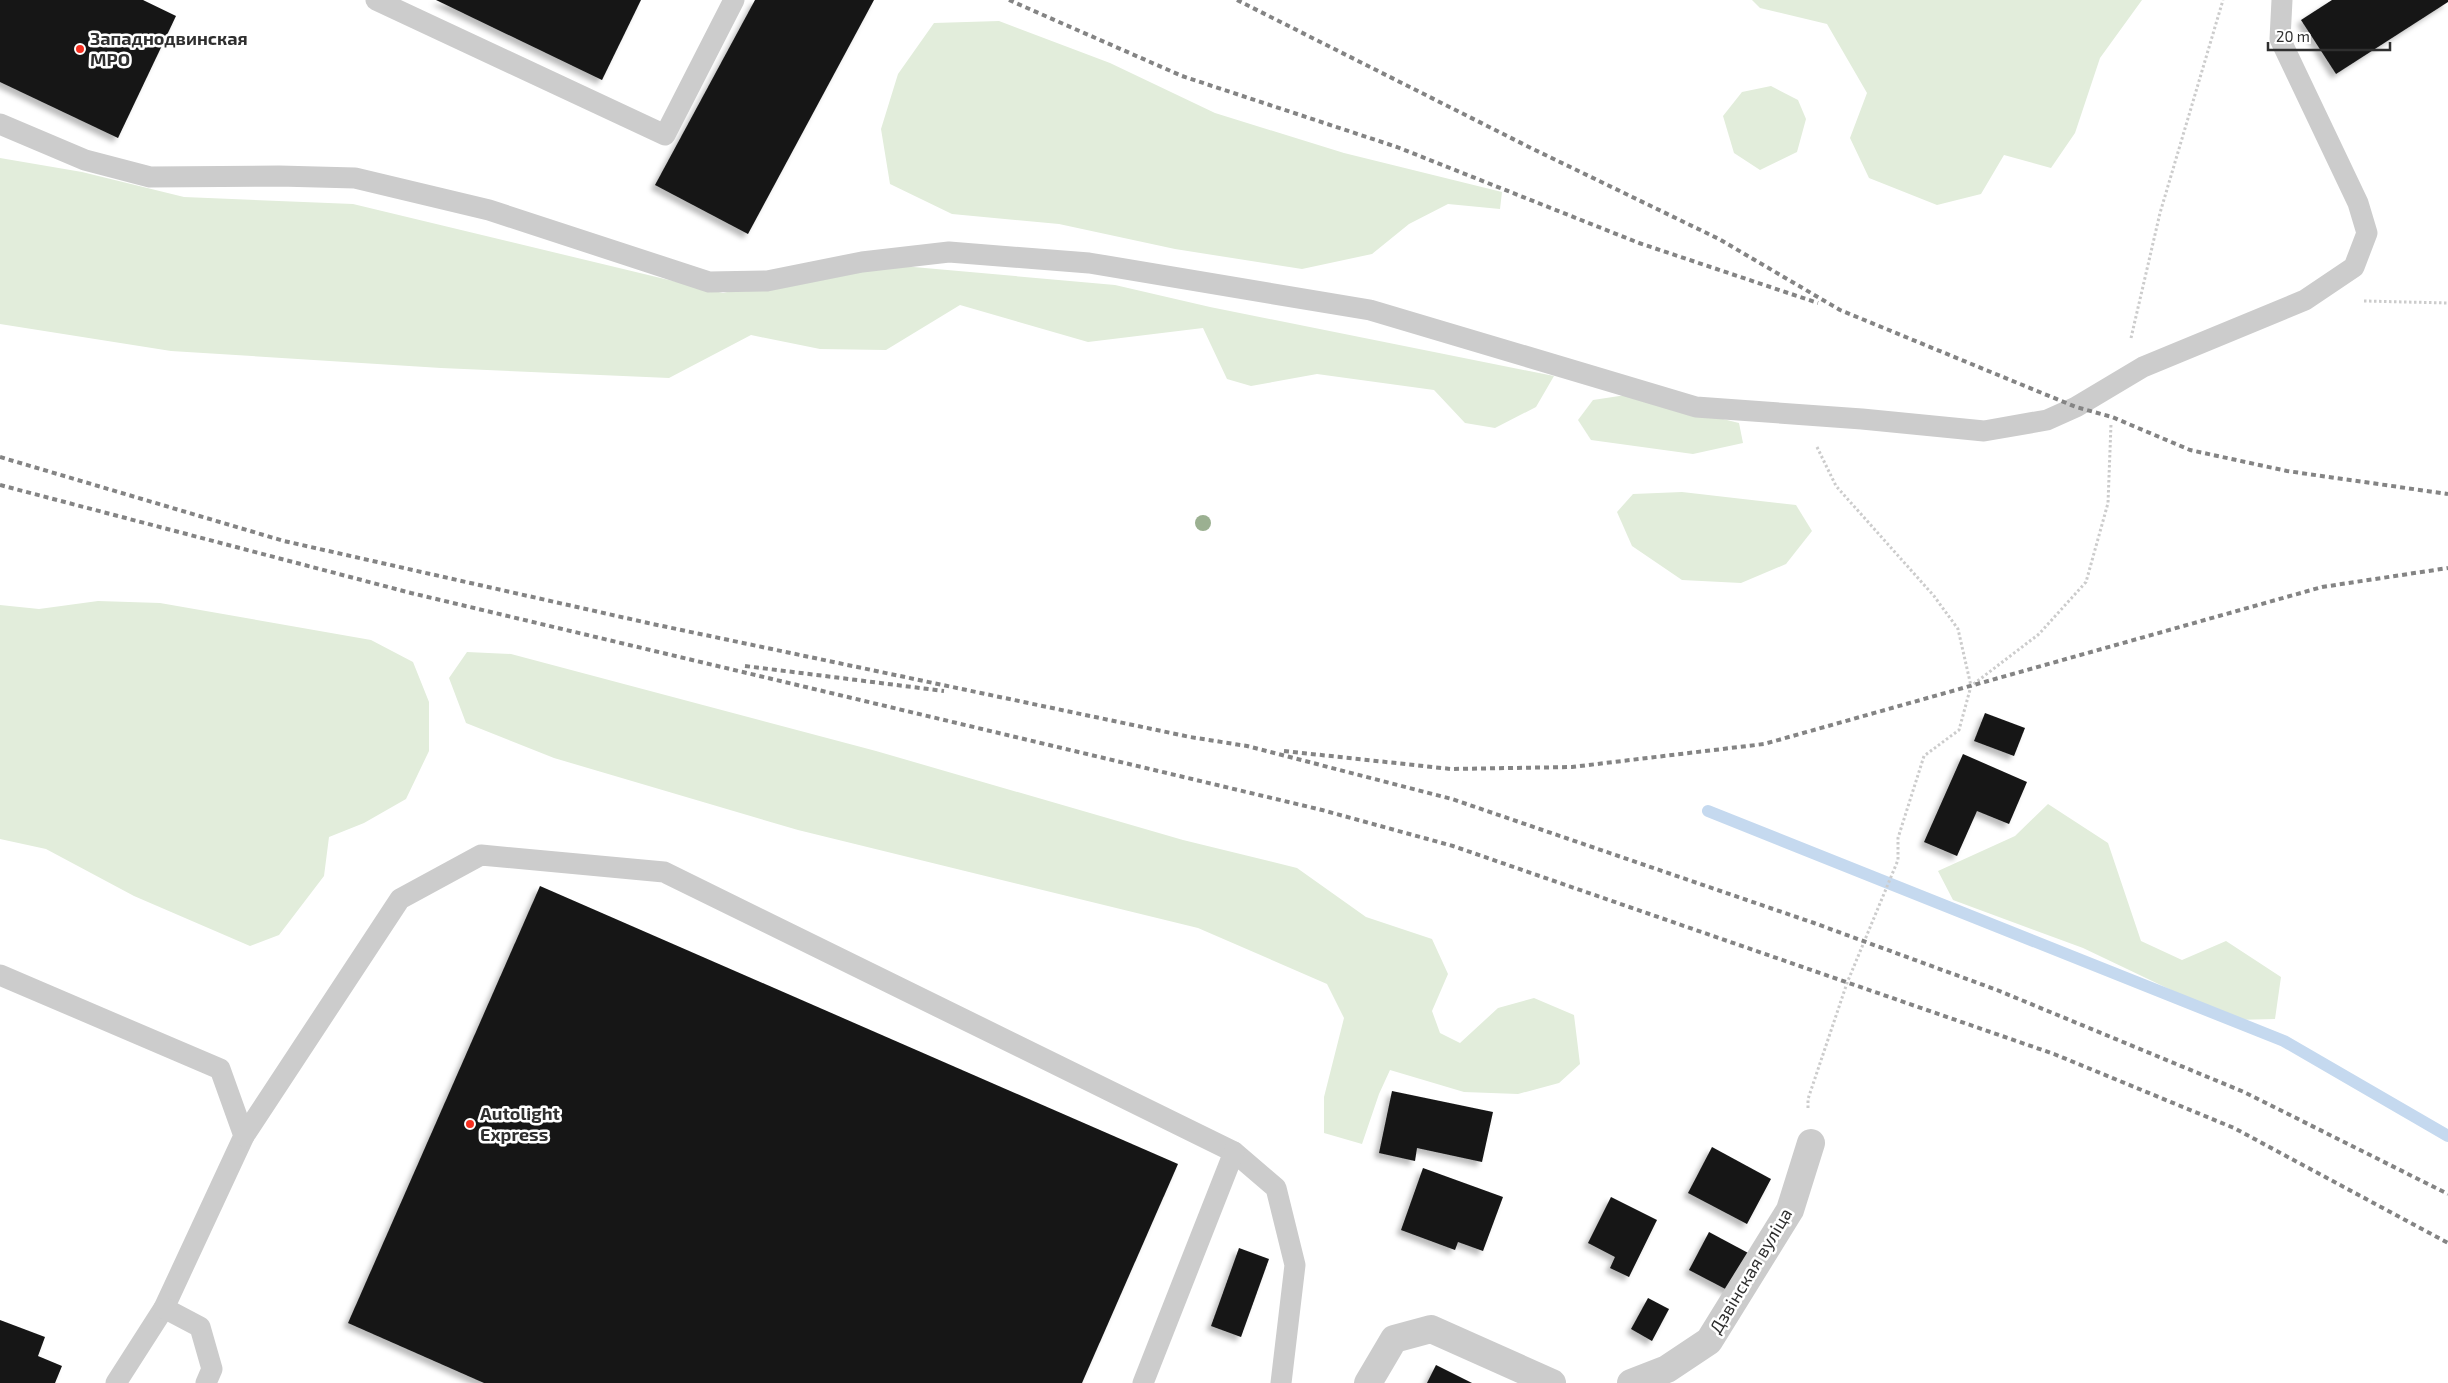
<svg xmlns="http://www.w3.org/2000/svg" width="2448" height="1383" viewBox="0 0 2448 1383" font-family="'Exo 2',sans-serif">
<defs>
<filter id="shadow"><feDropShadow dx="-4.5" dy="4.5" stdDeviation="2.5" flood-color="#0004"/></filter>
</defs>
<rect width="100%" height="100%" fill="#fff"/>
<g fill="#e2eddb">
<polygon points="1752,0 2142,0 2100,58 2075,133 2051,168 2004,155 1981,194 1937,205 1869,178 1850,138 1867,93 1827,24 1760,8"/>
<polygon points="999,21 1110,63 1215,113 1344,153 1502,192 1500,209 1448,204 1409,224 1372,254 1302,269 1175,249 1059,224 952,214 890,184 881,129 898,74 934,23"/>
<polygon points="1771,86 1798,100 1806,119 1797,152 1760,170 1734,153 1723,116 1742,92"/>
<polygon points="0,158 82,172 184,197 353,204 723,293 857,262 1115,285 1210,307 1554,376 1536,407 1495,428 1465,423 1434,390 1317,374 1251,386 1227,379 1203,328 1088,342 960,305 886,350 820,349 751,335 669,378 441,368 171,351 0,324"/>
<polygon points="1626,395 1739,423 1743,443 1693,454 1591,440 1578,420 1593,400"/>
<polygon points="1682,492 1796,505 1812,531 1786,564 1741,583 1682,580 1632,546 1617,512 1633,494"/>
<polygon points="98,601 160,603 371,640 413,662 429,702 429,751 406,799 364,823 329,837 324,876 279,935 250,946 134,896 46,849 0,839 0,605 39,609"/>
<polygon points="467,652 511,654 876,751 1183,840 1297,868 1366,917 1432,939 1448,974 1432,1011 1440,1033 1460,1043 1498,1008 1534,998 1574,1015 1580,1064 1559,1083 1518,1094 1464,1092 1390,1070 1379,1094 1362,1144 1324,1133 1324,1097 1344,1018 1327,984 1198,928 798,830 554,758 466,723 449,678"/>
<polygon points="2048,804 2108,843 2141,941 2182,960 2226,941 2281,977 2275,1019 2234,1020 2083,948 1953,900 1938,871 2015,836"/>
</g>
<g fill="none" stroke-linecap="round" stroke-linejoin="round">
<polyline stroke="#c5d9ef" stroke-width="12" points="1708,811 2284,1041 2448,1136"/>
</g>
<g fill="#161616" filter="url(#shadow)">
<polygon points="0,0 143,0 176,16 118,138 0,82"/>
<polygon points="436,0 641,0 602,80"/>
<polygon points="755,0 874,0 748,234 655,185"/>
<polygon points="2332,0 2448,0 2448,2 2336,74 2301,20"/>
<polygon points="1985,713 2025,728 2014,756 1974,741"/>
<polygon points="1963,754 2027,782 2009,824 1977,811 1957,856 1924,842"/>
<polygon points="540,886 1178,1164 1082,1383 484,1383 348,1323"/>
<polygon points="1392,1091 1493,1112 1482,1162 1417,1148 1415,1161 1379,1153"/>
<polygon points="1712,1147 1771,1179 1747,1224 1688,1193"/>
<polygon points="1423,1168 1503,1197 1483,1251 1458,1242 1455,1250 1401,1230"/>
<polygon points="1611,1197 1657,1220 1629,1277 1610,1268 1615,1257 1588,1243"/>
<polygon points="1709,1232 1752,1255 1733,1293 1689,1270"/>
<polygon points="1239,1248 1269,1259 1241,1337 1211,1326"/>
<polygon points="1648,1298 1669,1309 1652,1341 1631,1329"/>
<polygon points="0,1320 45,1337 38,1356 62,1366 55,1383 0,1383"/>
<polygon points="1436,1365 1472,1383 1427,1383"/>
</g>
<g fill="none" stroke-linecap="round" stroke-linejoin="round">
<g stroke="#ccc" stroke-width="3" stroke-dasharray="2.5 2.5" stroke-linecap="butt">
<polyline points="2364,301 2448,303"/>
<polyline points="2131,338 2160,213 2223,0"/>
<polyline points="1817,447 1836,486 1934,596 1958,629 1971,686"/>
<polyline points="1808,1108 1808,1099 1847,983 1898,860 1898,838 1924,756 1959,730 1971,686 2039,634 2086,582 2108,503 2111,424"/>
</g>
<g stroke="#ccc" stroke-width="21">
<polyline points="376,0 665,135 734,0"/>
<polyline points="0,124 85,160 150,177 279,176 355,178 489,210 709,282 767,281 862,262 949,252 1089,263 1370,310 1696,407 1862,419 1984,431 2047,420 2076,407 2143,367 2305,300 2354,267 2367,233 2358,203 2280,39 2282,0"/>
<polyline points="0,975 220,1069 244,1136 164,1308 116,1383"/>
<polyline points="244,1136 400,899 481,855 664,872 1234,1152 1276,1188 1295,1265 1281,1383"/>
<polyline points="164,1308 200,1327 212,1369 206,1383"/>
<polyline points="1143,1383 1234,1152"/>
</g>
<g stroke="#ccc" stroke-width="28">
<polyline points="1368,1383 1394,1339 1431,1329 1552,1383"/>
<polyline points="1631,1383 1667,1369 1709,1341 1790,1210 1811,1143"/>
</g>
<g stroke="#848484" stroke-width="4" stroke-dasharray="5 4" stroke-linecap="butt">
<polyline points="1009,0 1182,76 1397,147 1639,243 1818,303"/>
<polyline points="1237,0 1531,148 1719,239 1840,310 2076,407 2112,417 2190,450 2287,471 2448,494"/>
<polyline points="0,457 284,541 648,623 1190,737 1247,746 1452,799 1814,923 1997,990 2244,1092 2448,1194"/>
<polyline points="0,485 411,593 1322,810 1453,846 2054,1054 2234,1128 2448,1243"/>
<polyline points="745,666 944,691"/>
<polyline points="1284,751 1451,769 1572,767 1764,744 2322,587 2448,568"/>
</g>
</g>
<circle fill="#9bb091" cx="1203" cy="523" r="8"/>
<g fill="#f62f20" stroke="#fff" stroke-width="2">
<circle cx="80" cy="49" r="5"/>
<circle cx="470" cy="1124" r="5"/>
</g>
<g text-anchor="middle" stroke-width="5" stroke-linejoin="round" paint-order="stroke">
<g font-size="18" font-weight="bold" fill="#2f2f2f" stroke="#fff" text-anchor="start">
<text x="90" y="45">Западнодвинская<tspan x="90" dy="21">МРО</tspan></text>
<text x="480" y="1120">Autolight<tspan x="480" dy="21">Express</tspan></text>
</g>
<g font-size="18" fill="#2f2f2f" stroke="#fff">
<text transform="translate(1751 1271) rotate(-59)" y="6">Дзвінская вуліца</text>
</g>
</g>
<path d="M2268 42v8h122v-8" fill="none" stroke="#2f2f2f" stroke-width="2.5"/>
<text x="2276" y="42" font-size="15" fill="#2f2f2f" stroke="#ffffff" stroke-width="4" paint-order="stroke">20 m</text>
</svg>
